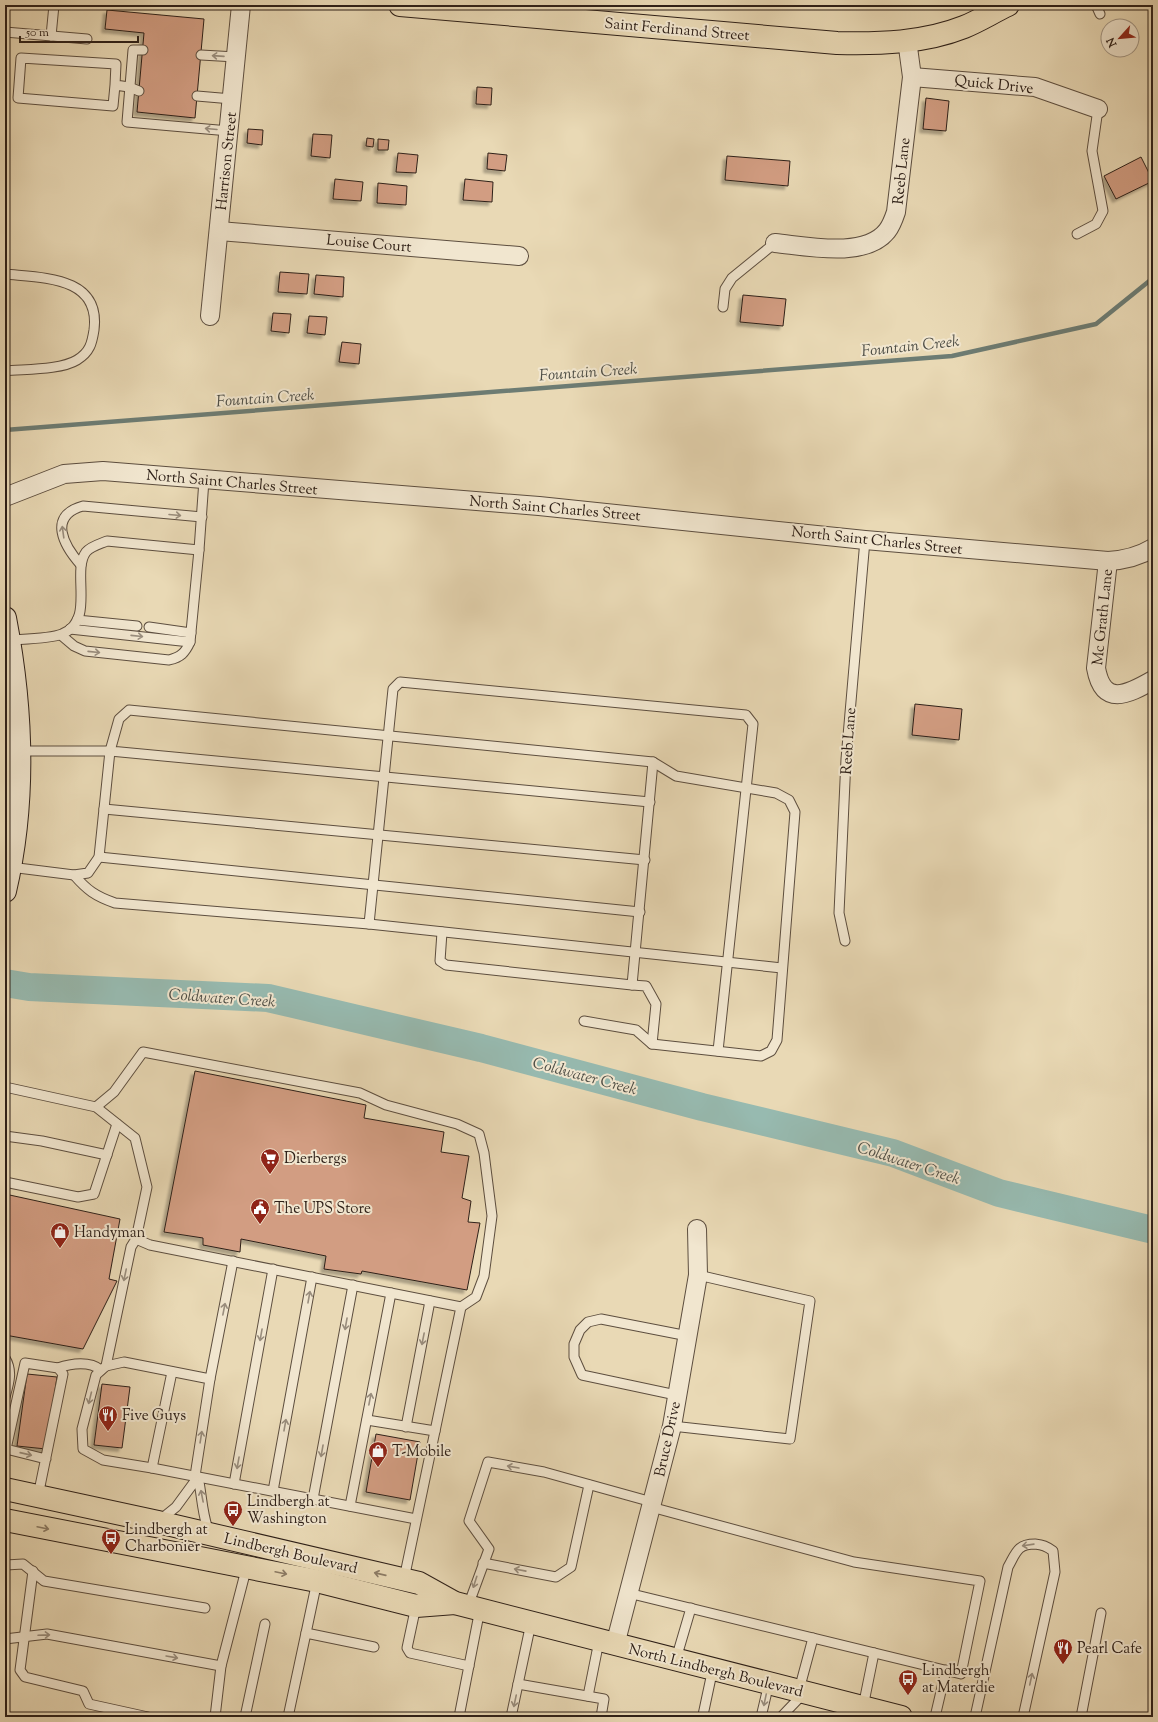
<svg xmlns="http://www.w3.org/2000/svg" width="1158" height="1722" viewBox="0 0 1158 1722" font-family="'Sorts Mill Goudy',serif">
<defs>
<filter id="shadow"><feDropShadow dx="-3.5" dy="3.5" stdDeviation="1" flood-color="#0004"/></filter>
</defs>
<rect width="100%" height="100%" fill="#e9d9b5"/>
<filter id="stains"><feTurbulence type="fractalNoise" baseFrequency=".005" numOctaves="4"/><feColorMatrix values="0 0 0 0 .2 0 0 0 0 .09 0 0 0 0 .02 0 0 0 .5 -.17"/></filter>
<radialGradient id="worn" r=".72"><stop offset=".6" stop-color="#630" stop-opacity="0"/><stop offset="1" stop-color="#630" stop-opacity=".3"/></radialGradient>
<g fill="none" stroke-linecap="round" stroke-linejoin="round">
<polyline stroke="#6d7c73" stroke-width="4.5" points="5,430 952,356 1096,324 1153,278"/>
<polyline stroke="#97bab0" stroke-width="28" points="5,983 29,987 268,998 481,1048 702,1107 893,1153 999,1193 1153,1230"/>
</g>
<g fill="#d29d82" stroke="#2e2018" filter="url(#shadow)">
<polygon points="107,10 204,19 195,118 137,112 144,33 105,29"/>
<polygon points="477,87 492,88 491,105 476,104"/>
<polygon points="926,98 949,101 946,131 923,129"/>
<polygon points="248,129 263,130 262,145 247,143"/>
<polygon points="313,134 332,135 330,158 311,156"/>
<polygon points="367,138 374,139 373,147 366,146"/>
<polygon points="378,139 389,140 388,150 378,150"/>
<polygon points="398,153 418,155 416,173 396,172"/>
<polygon points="488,153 507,155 505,171 487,169"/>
<polygon points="727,156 790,161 788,186 725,180"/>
<polygon points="1141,157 1153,181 1116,199 1104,176"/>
<polygon points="335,179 363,182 361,201 333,199"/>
<polygon points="465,179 493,182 492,202 463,200"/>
<polygon points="378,183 407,186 406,205 377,203"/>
<polygon points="280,272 309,274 307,294 278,292"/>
<polygon points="316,275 344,277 343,297 314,294"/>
<polygon points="743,295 786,299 783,326 740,322"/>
<polygon points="273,313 291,314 289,333 271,331"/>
<polygon points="309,316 327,317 325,335 307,333"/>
<polygon points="342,342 361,344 359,364 339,362"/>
<polygon points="915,704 962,709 959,740 912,735"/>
<polygon points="195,1071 366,1105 364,1118 444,1132 441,1152 469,1156 462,1198 471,1201 468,1222 480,1223 467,1290 362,1271 361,1274 324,1269 326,1256 241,1239 240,1252 203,1245 203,1238 164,1232"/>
<polygon points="5,1194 120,1219 109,1279 117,1281 83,1349 5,1335"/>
<polygon points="27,1374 57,1377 46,1449 17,1446"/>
<polygon points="102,1384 130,1387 122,1448 94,1445"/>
<polygon points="376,1434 420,1442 410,1500 366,1492"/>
</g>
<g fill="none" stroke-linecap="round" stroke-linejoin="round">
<g stroke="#5d4e3f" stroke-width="11">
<g id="service">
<polyline points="1096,5 1100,14"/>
<polyline points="5,32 87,39"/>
<polyline points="51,36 54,5"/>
<polyline points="143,50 133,50 127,122 229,131"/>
<polyline points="201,55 236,57"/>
<polyline points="115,85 116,64 21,58 18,98 113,106 115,85 129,87 139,91"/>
<polyline points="197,96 232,99"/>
<polyline points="1077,234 1096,224 1103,211 1092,151 1098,109"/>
<path d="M5,274c37,4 96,2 89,56 -2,13 -4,22 -17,30 -16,10 -52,9 -72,11"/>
<polyline points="723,307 725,289 732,278 775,243"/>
<path d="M81,565c-17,-19 -34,-49 2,-59l119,11"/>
<polyline points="77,620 137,626"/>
<polyline points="149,627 191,633"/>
<polyline points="70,629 190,642"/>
<path d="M61,635l13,11 11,5 84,9c12,-3 16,-7 21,-18l9,-92"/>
<path d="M9,640c13,-1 41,-1 53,-6 34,-13 9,-62 24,-82 5,-6 14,-8 21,-11l92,9 5,-70"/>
<polyline points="104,809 645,860"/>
<polyline points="99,857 640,912"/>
<polyline points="10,867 74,875 88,873 99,857 110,751 19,751"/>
<path d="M74,875c13,15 21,21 41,28l254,21 413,44"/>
<polyline points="369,924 393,689 400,682 746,715 753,724 718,1051"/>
<polyline points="442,932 440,961 446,965 632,985 653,762"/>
<polyline points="845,941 839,913 846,759 865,540"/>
<polyline points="632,985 646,986 656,1004 652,1044"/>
<polyline points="584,1021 636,1030 652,1044 761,1056 771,1051 777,1040 795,812 789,800 776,793 676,776 653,762 129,710 119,719 110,751 650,802"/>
<polyline points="5,1087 96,1107 135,1138 147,1187 136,1239 150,1245 461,1307 404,1579"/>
<polyline points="96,1107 114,1092 143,1052 360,1093 386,1105 457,1124 479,1134 484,1153 492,1216 484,1276 476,1297 461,1307"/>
<polyline points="5,1136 42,1141 107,1155"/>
<polyline points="5,1182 78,1197 94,1194 117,1124"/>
<polyline points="136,1239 131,1247 106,1366 96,1375 82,1429 83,1449 103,1460 152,1468 416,1519"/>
<path d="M5,1358c8,13 4,25 0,39"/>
<polyline points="106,1366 124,1362 210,1379"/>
<path d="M58,1368c14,-5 32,-7 43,2"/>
<polyline points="676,1395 582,1375 574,1357 574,1344 580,1330 588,1322 601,1319 688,1336"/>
<polyline points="367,1420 435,1431"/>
<polyline points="672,1426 790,1439 810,1301 698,1275"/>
<polyline points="406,1427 430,1301"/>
<polyline points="152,1468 172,1372"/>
<polyline points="195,1476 210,1379 233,1261"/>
<polyline points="234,1484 273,1269"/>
<polyline points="273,1491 312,1277"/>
<polyline points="38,1496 63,1374 58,1368 25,1363 6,1449 46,1459"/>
<polyline points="313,1499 353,1285"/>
<polyline points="350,1506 391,1293"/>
<path d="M160,1520l16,-13 22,-30c4,18 4,38 11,55"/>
<polyline points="483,1563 556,1577 571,1567 589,1485"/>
<polyline points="5,1569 6,1565 23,1564 44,1581 205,1608"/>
<polyline points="33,1571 20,1670 25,1677 83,1691 89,1704 148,1717"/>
<polyline points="628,1593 961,1674 980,1581 854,1562 651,1507"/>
<polyline points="416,1606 407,1648 410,1653 469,1666"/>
<polyline points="468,1606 489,1549 469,1521 488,1462 544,1472 652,1502"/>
<polyline points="306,1633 317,1581"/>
<polyline points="5,1639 47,1634 221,1666"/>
<polyline points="676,1659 691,1608"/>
<polyline points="518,1684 604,1699 601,1717"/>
<polyline points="799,1690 813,1638"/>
<polyline points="588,1696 599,1641"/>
<polyline points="863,1707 874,1653"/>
<polyline points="215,1717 221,1666 247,1566"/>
<polyline points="245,1717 265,1624"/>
<polyline points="288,1717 306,1633 374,1647"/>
<polyline points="459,1717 480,1609"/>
<polyline points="511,1717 531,1623"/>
<polyline points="700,1717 703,1715 713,1668"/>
<polyline points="761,1717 769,1683"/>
<polyline points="781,1717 804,1693"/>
<polyline points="935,1717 946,1670"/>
<path d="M975,1717l33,-150c8,-14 9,-23 27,-23 8,1 11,2 18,7l2,21 -32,145"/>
<polyline points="1081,1717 1101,1613"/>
</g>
</g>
<g stroke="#5d4e3f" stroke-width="20">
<g id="minor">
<polyline points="912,77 1035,87 1098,109"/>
<polyline points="219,231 519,256"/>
<path d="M775,243c31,3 90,16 112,-12 4,-5 7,-13 9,-19l16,-135 -5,-37"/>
<polyline points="210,316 241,5"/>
<path d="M5,497l59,-23 39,-3 436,35 326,34 243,21c17,-1 30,-4 45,-13"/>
<path d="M1108,561l-12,107c7,39 31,27 57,12"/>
<polyline points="615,1645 672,1426 698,1275 697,1229"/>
</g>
</g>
<g stroke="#2e2018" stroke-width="24">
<path id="secondary" d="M5,618c17,89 21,183 0,273"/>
</g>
<g stroke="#2e2018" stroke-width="24">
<g id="primary">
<path d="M400,5l437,38c42,1 87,0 127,-16 15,-6 29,-15 44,-22"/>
<polyline points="5,1489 158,1522 419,1583 455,1603 901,1717"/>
<polyline points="5,1520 317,1581 416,1606 455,1603"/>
</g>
</g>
<use href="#service" stroke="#f1e6cf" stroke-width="9"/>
<use href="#minor" stroke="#f1e6cf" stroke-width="18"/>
<use href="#secondary" stroke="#f1e6cf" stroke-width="22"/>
<use href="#primary" stroke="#e9d9b5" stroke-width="22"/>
</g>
<defs><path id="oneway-shaft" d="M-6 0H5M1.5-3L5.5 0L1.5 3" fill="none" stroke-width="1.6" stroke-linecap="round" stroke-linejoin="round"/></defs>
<g stroke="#998d7d">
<use href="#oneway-shaft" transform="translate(218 56) rotate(-176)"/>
<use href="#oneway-shaft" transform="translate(211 129) rotate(-175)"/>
<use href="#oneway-shaft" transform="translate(175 515) rotate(5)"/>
<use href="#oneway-shaft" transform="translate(63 532) rotate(-98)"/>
<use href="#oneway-shaft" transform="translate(137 636) rotate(6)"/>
<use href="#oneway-shaft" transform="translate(94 652) rotate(6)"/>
<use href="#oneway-shaft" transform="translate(125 1275) rotate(102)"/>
<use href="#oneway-shaft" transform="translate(309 1297) rotate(-80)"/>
<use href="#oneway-shaft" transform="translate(224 1309) rotate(-79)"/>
<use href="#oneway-shaft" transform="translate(346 1324) rotate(100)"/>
<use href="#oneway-shaft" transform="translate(261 1335) rotate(100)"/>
<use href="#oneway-shaft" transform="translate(423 1339) rotate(101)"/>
<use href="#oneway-shaft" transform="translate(90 1398) rotate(104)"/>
<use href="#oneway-shaft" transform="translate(370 1399) rotate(-79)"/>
<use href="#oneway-shaft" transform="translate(285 1425) rotate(-80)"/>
<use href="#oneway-shaft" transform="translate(201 1437) rotate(-81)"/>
<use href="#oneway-shaft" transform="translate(322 1451) rotate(100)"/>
<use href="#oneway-shaft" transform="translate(26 1454) rotate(13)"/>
<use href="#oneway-shaft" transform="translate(238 1463) rotate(100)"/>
<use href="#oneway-shaft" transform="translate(513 1467) rotate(-170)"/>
<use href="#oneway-shaft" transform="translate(202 1496) rotate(-101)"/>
<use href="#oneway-shaft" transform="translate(1028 1545) rotate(172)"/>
<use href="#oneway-shaft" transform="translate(520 1570) rotate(-169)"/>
<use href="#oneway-shaft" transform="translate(475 1582) rotate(108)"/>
<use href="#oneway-shaft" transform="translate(44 1635) rotate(-2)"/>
<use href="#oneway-shaft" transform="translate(172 1657) rotate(10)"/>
<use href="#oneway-shaft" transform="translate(1031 1679) rotate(-78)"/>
<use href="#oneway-shaft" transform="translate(765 1700) rotate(102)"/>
<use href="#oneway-shaft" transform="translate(515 1701) rotate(102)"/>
</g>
<g stroke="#8c7c66">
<use href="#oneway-shaft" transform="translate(43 1528) rotate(12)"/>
<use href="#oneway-shaft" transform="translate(281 1573) rotate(12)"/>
<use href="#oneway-shaft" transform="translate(380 1574) rotate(-167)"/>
</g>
<defs>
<g id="supermarket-pin" transform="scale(1)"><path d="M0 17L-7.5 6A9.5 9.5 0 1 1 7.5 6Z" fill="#8f2418" stroke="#f1e6cf"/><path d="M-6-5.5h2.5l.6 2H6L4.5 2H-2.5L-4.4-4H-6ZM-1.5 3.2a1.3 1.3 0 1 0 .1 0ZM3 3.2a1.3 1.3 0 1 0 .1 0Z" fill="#fff"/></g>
<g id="civic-pin" transform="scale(1)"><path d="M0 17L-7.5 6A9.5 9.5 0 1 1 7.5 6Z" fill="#8f2418" stroke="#f1e6cf"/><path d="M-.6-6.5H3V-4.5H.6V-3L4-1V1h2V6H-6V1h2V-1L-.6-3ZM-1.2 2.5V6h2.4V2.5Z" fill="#fff"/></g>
<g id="shop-pin" transform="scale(1)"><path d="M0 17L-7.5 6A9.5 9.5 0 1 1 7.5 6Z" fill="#8f2418" stroke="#f1e6cf"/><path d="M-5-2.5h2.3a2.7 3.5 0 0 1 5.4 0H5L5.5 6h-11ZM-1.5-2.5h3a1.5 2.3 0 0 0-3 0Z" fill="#fff"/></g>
<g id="restaurant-pin" transform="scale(1)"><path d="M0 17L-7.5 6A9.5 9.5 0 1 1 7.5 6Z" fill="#8f2418" stroke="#f1e6cf"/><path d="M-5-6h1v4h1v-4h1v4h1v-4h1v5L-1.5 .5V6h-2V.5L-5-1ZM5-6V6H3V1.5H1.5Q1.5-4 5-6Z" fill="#fff"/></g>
<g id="bus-pin" transform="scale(1)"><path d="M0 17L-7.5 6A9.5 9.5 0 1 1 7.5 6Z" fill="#8f2418" stroke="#f1e6cf"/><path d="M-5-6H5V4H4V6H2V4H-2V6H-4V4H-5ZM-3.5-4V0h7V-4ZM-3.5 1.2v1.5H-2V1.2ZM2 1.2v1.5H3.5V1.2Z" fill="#fff"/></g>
</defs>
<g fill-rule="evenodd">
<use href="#supermarket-pin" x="270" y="1158"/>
<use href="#civic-pin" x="260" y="1208"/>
<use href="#shop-pin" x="60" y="1232"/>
<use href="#restaurant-pin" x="108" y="1415"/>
<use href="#shop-pin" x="378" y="1451"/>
<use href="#bus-pin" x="233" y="1510"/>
<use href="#bus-pin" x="111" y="1538"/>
<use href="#restaurant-pin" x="1063" y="1648"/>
<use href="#bus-pin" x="908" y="1679"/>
</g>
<g text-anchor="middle" stroke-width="4" stroke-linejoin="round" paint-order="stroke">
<g font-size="15" fill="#2e2018" stroke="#f1e6cf">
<text transform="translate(677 29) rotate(5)" y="5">Saint Ferdinand Street</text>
<text transform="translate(994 84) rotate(6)" y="5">Quick Drive</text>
<text transform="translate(226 161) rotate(-84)" y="5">Harrison Street</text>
<text transform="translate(901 171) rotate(-84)" y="5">Reeb Lane</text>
<text transform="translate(369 243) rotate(5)" y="5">Louise Court</text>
<text transform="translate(232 482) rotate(5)" y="5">North Saint Charles Street</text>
<text transform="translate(555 508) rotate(5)" y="5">North Saint Charles Street</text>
<text transform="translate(877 540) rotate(6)" y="5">North Saint Charles Street</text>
<text transform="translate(1102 617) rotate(-84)" y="5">Mc Grath Lane</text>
<text transform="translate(848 741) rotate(-86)" y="5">Reeb Lane</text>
<text transform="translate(667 1439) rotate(-78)" y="5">Bruce Drive</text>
<text transform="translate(291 1553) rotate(13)" y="5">Lindbergh Boulevard</text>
<text transform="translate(716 1670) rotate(14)" y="5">North Lindbergh Boulevard</text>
</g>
<g font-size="15" fill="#2e2018" stroke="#f1e6cf" text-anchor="start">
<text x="284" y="1163">Dierbergs</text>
<text x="274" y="1213">The UPS Store</text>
<text x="74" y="1237">Handyman</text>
<text x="122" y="1420">Five Guys</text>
<text x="392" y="1456">T-Mobile</text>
<text x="247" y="1506">Lindbergh at<tspan x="247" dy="17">Washington</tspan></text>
<text x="125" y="1534">Lindbergh at<tspan x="125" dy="17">Charbonier</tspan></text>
<text x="1077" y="1653">Pearl Cafe</text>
<text x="922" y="1675">Lindbergh<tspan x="922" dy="17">at Materdie</tspan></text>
</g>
<g font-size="16" font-style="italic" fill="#4e4e46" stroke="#f1e6cf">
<text transform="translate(910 345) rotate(-6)" y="6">Fountain Creek</text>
<text transform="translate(588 371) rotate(-4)" y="6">Fountain Creek</text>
<text transform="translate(265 397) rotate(-4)" y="6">Fountain Creek</text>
<text transform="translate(222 997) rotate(4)" y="6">Coldwater Creek</text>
<text transform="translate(585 1075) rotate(15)" y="6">Coldwater Creek</text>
<text transform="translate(909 1162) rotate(18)" y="6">Coldwater Creek</text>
</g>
</g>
<rect width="1158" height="1722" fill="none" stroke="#e9d9b5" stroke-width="20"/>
<rect x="6" y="6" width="1146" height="1710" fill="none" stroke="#2e2018" stroke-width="2"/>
<rect x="10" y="10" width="1138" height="1702" fill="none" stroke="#2e2018"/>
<g transform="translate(1120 38) rotate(243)"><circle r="19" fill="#f1e6cf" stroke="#a39786"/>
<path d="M0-3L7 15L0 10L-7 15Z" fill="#8f2418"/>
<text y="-6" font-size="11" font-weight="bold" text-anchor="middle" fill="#2e2018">N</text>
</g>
<path d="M20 36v6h118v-6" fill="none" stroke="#2e2018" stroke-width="2"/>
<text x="26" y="36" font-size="12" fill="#2e2018" stroke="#f1e6cf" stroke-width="3" paint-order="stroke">50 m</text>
<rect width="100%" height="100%" filter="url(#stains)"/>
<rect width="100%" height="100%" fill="url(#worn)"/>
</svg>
